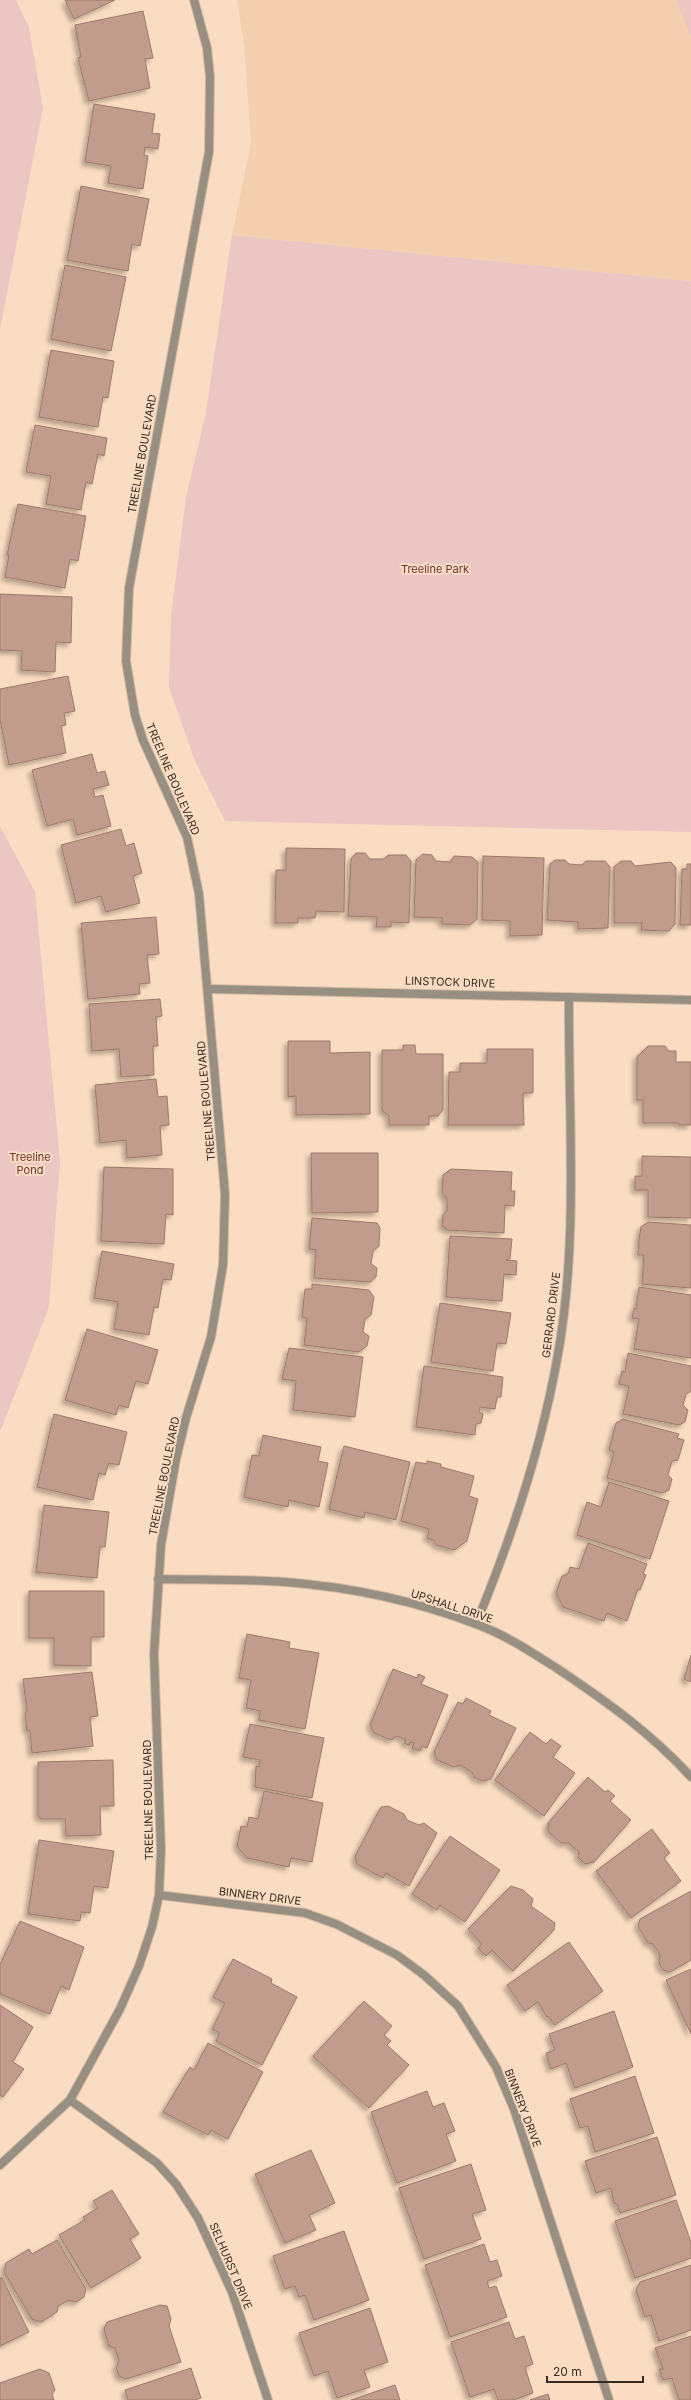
<svg xmlns="http://www.w3.org/2000/svg" width="691" height="2400" viewBox="0 0 691 2400" font-family="Inter,sans-serif">
<defs>
<filter id="shadow"><feDropShadow dx="-3.5" dy="3.5" stdDeviation="2" flood-color="#0004"/></filter>
</defs>
<rect width="100%" height="100%" fill="#fadcc2"/>
<polygon fill="#f4d0b1" points="237,0 691,0 691,281 232,235 251,143 244,45"/>
<g fill="#ecc6c3">
<polygon points="0,0 16,0 29,28 43,108 0,329"/>
<polygon points="676,0 691,0 691,36"/>
<polygon points="232,235 691,281 691,832 225,821 195,761 169,687 171,616 186,497 206,412"/>
<polygon points="0,826 35,892 60,1162 49,1307 0,1432"/>
</g>
<g fill="#c19c8e" stroke="#9c796b" filter="url(#shadow)">
<polygon points="65,0 115,0 74,19"/>
<polygon points="143,11 153,58 145,59 150,88 89,101 78,58 81,57 75,25"/>
<polygon points="94,104 155,114 152,133 160,134 158,149 145,147 144,155 148,156 143,189 108,183 111,166 85,162"/>
<polygon points="81,186 149,199 140,246 132,244 128,271 67,260"/>
<polygon points="65,265 126,277 111,351 51,339"/>
<polygon points="51,350 114,361 108,398 103,397 98,427 39,417"/>
<polygon points="35,425 107,438 104,456 98,454 92,484 86,482 81,510 46,504 51,476 26,472"/>
<polygon points="18,504 86,516 78,561 70,559 65,588 5,577 9,555 7,555"/>
<polygon points="0,594 72,597 71,643 56,642 55,672 21,670 22,651 0,650"/>
<polygon points="68,676 75,711 64,713 66,725 61,726 66,753 9,765 0,719 0,689"/>
<polygon points="92,754 97,773 105,771 109,785 93,789 95,797 103,795 111,826 77,835 73,819 47,826 32,770"/>
<polygon points="121,829 126,846 134,843 142,873 133,876 140,903 106,912 101,896 76,903 61,845"/>
<polygon points="286,848 345,849 344,912 316,911 315,918 298,918 298,923 275,923 276,870 286,870"/>
<polygon points="356,853 365,853 370,859 384,859 388,855 406,855 411,861 409,923 391,922 391,927 376,927 377,917 348,916 351,859"/>
<polygon points="423,854 432,855 436,861 450,862 454,856 472,857 478,862 477,919 470,925 442,924 442,918 414,917 416,860"/>
<polygon points="483,856 544,858 542,935 510,936 510,921 482,920"/>
<polygon points="555,860 565,860 569,864 582,865 586,861 605,861 610,867 608,928 578,929 578,922 547,920 550,864"/>
<polygon points="621,861 631,861 635,866 671,862 676,868 675,924 669,931 641,930 642,923 614,923 614,867"/>
<polygon points="687,864 691,864 691,925 680,925 682,869 687,869"/>
<polygon points="156,917 159,954 147,955 150,983 139,984 140,994 88,999 81,923"/>
<polygon points="160,999 162,1016 156,1017 158,1046 153,1046 154,1075 121,1077 119,1049 92,1051 89,1004"/>
<polygon points="288,1041 330,1041 330,1053 370,1052 370,1114 296,1115 296,1096 288,1097"/>
<polygon points="403,1045 415,1045 416,1054 443,1054 443,1110 438,1116 429,1116 429,1125 389,1125 389,1116 382,1110 382,1050 403,1050"/>
<polygon points="648,1046 665,1046 669,1051 676,1051 676,1062 691,1062 691,1125 679,1125 679,1123 643,1123 643,1100 637,1100 637,1057"/>
<polygon points="487,1049 533,1049 533,1093 523,1093 524,1125 448,1125 449,1072 460,1072 460,1063 487,1063"/>
<polygon points="156,1079 158,1097 167,1096 169,1125 160,1126 162,1155 127,1158 126,1140 100,1143 95,1085"/>
<polygon points="311,1153 378,1153 378,1212 312,1213"/>
<polygon points="642,1156 691,1157 691,1218 648,1217 648,1190 635,1190 635,1176 642,1176"/>
<polygon points="104,1167 173,1169 173,1215 166,1214 164,1244 101,1241"/>
<polygon points="451,1169 512,1172 511,1191 515,1191 514,1206 505,1205 504,1233 448,1230 442,1226 443,1215 447,1210 447,1199 442,1193 443,1175"/>
<polygon points="312,1218 377,1223 380,1228 379,1246 373,1251 371,1264 377,1268 376,1277 370,1282 314,1278 316,1250 309,1249"/>
<polygon points="648,1222 691,1225 691,1288 642,1284 644,1255 638,1255 639,1240 641,1227"/>
<polygon points="450,1236 512,1239 510,1259 506,1260 517,1261 516,1275 504,1274 502,1301 446,1297"/>
<polygon points="102,1251 174,1264 171,1280 163,1279 158,1308 154,1307 149,1335 114,1329 118,1302 94,1298"/>
<polygon points="312,1284 369,1290 374,1297 371,1315 365,1319 363,1332 369,1336 367,1346 359,1352 304,1345 307,1318 302,1317 305,1289 312,1289"/>
<polygon points="639,1287 691,1295 691,1358 634,1349 639,1319 632,1318 634,1308 636,1309"/>
<polygon points="440,1303 511,1313 506,1344 497,1343 493,1371 431,1362"/>
<polygon points="87,1329 158,1350 148,1384 136,1381 128,1408 119,1405 116,1415 65,1400"/>
<polygon points="289,1348 363,1357 355,1417 293,1410 296,1381 282,1379"/>
<polygon points="628,1353 691,1366 691,1391 686,1394 683,1405 688,1410 685,1422 679,1425 623,1414 629,1386 619,1384 622,1371 625,1372"/>
<polygon points="424,1366 503,1377 501,1397 497,1397 495,1409 480,1407 479,1412 483,1414 481,1423 476,1424 475,1435 416,1427"/>
<polygon points="54,1414 127,1432 119,1465 109,1463 105,1475 99,1473 93,1500 37,1487"/>
<polygon points="623,1419 679,1434 677,1438 684,1440 678,1460 672,1461 668,1475 672,1479 669,1490 662,1493 607,1478 614,1452 609,1450 616,1423"/>
<polygon points="263,1435 321,1447 318,1461 328,1463 319,1507 289,1500 288,1507 244,1497 252,1455 259,1456"/>
<polygon points="344,1446 410,1462 396,1520 365,1512 364,1518 329,1509"/>
<polygon points="427,1461 441,1464 441,1467 474,1476 469,1496 478,1499 467,1541 454,1550 437,1545 433,1540 427,1538 429,1529 401,1521 416,1462 427,1464"/>
<polygon points="609,1482 669,1501 650,1559 577,1535 587,1502 601,1507"/>
<polygon points="44,1505 109,1512 105,1547 100,1547 97,1578 36,1572"/>
<polygon points="588,1543 647,1564 643,1574 646,1575 640,1590 638,1589 627,1621 607,1613 604,1621 563,1607 556,1593 562,1576 568,1574 570,1567 579,1569"/>
<polygon points="29,1591 104,1591 104,1637 91,1637 91,1666 54,1665 54,1638 29,1638"/>
<polygon points="247,1634 290,1642 289,1648 319,1653 305,1729 259,1720 260,1711 246,1708 251,1680 239,1678"/>
<polygon points="691,1655 691,1682 684,1679"/>
<polygon points="393,1669 417,1678 418,1674 425,1677 421,1684 448,1695 427,1748 422,1746 420,1751 412,1748 414,1743 410,1742 409,1745 404,1743 406,1740 397,1736 391,1740 374,1733 370,1725"/>
<polygon points="92,1672 98,1716 90,1717 93,1746 32,1753 30,1731 27,1730 25,1713 27,1711 23,1679"/>
<polygon points="466,1698 491,1711 489,1715 516,1728 491,1779 482,1781 474,1777 472,1772 460,1765 454,1767 437,1760 434,1752 458,1702 463,1704"/>
<polygon points="250,1724 324,1738 312,1798 255,1787 256,1766 259,1767 260,1760 243,1757"/>
<polygon points="530,1732 546,1744 551,1739 561,1746 553,1757 575,1773 544,1816 495,1780"/>
<polygon points="113,1760 114,1806 100,1806 101,1835 66,1836 65,1819 41,1819 38,1815 38,1762"/>
<polygon points="588,1777 605,1792 608,1790 615,1796 610,1801 631,1820 594,1862 585,1864 578,1857 579,1852 569,1843 561,1843 548,1831 548,1823"/>
<polygon points="264,1791 323,1803 312,1862 291,1858 289,1867 247,1858 237,1846 241,1826 247,1827 249,1817 258,1819"/>
<polygon points="388,1806 404,1814 407,1820 419,1825 424,1823 437,1833 409,1886 386,1873 383,1878 357,1864 355,1856 381,1807"/>
<polygon points="652,1829 670,1853 664,1858 681,1881 631,1918 596,1871"/>
<polygon points="450,1836 500,1870 465,1922 440,1905 437,1910 412,1894"/>
<polygon points="39,1840 114,1851 108,1888 94,1886 90,1913 81,1912 80,1921 28,1914"/>
<polygon points="511,1886 523,1890 533,1899 531,1906 555,1923 554,1930 513,1971 492,1950 486,1956 478,1948 482,1944 468,1929"/>
<polygon points="691,1891 691,1960 670,1972 663,1970 659,1963 660,1955 653,1944 648,1943 638,1926 640,1919"/>
<polygon points="20,1921 84,1947 69,1990 61,1986 50,2014 0,1994 0,1965"/>
<polygon points="569,1942 603,1991 555,2025 548,2016 547,2017 538,2002 525,2011 507,1985"/>
<polygon points="233,1959 272,1979 271,1983 297,1997 262,2065 216,2041 220,2033 212,2029 225,2003 213,1997"/>
<polygon points="691,1969 691,2034 666,1980"/>
<polygon points="364,2001 392,2026 384,2035 391,2041 387,2045 409,2065 369,2108 313,2056"/>
<polygon points="0,2005 33,2027 13,2062 24,2069 3,2097 0,2095"/>
<polygon points="614,2011 633,2067 575,2088 566,2063 551,2069 546,2053 555,2050 549,2034"/>
<polygon points="208,2043 263,2072 228,2139 211,2130 208,2135 163,2112 190,2067 194,2070"/>
<polygon points="635,2076 654,2133 595,2152 588,2126 580,2128 570,2099"/>
<polygon points="427,2091 433,2107 444,2103 455,2131 446,2134 456,2161 397,2183 371,2112"/>
<polygon points="657,2137 676,2195 620,2213 617,2204 614,2203 611,2188 596,2193 585,2161"/>
<polygon points="311,2150 335,2203 309,2215 316,2230 285,2243 255,2174"/>
<polygon points="471,2164 486,2210 472,2214 481,2239 424,2259 399,2188"/>
<polygon points="112,2190 139,2234 130,2239 141,2258 91,2288 59,2235 85,2220 83,2217 98,2208 93,2201"/>
<polygon points="676,2200 691,2242 691,2258 635,2278 615,2221"/>
<polygon points="344,2231 369,2300 314,2320 305,2295 299,2297 295,2286 285,2289 273,2256"/>
<polygon points="57,2240 86,2289 84,2297 76,2302 69,2300 58,2306 57,2312 41,2322 32,2319 4,2272 6,2263 29,2249 32,2254"/>
<polygon points="484,2244 490,2262 497,2260 502,2276 487,2281 489,2288 496,2286 507,2317 450,2337 425,2265"/>
<polygon points="691,2265 691,2330 659,2341 651,2315 645,2317 636,2290 640,2282"/>
<polygon points="0,2278 2,2278 29,2332 0,2346"/>
<polygon points="160,2305 167,2306 171,2319 169,2326 181,2362 126,2379 119,2376 116,2367 119,2361 115,2348 109,2346 104,2329 107,2322"/>
<polygon points="370,2308 388,2362 364,2370 370,2387 337,2398 328,2371 314,2376 299,2333"/>
<polygon points="509,2322 515,2339 524,2336 533,2364 525,2367 533,2393 513,2400 498,2400 494,2389 470,2397 451,2342"/>
<polygon points="691,2336 691,2400 679,2400 672,2378 663,2380 659,2369 663,2369 655,2348"/>
<polygon points="191,2368 201,2398 195,2400 128,2400 125,2390"/>
<polygon points="40,2369 49,2373 55,2390 52,2394 54,2400 0,2400 0,2383"/>
<polygon points="395,2385 400,2400 351,2400"/>
<polygon points="548,2394 550,2400 530,2400"/>
</g>
<g fill="none" stroke-linecap="round" stroke-linejoin="round">
<g stroke="#d3b9a2" stroke-width="10">
<g id="street">
<polyline points="208,989 691,1000"/>
<path d="M158,1579c42,1 85,0 127,3 64,5 131,19 191,42 30,11 55,28 82,45 49,33 93,64 133,108"/>
<path d="M476,1624c36,-87 66,-178 82,-270 21,-117 10,-239 11,-357"/>
<polyline points="159,1895 305,1913 336,1924 397,1955 424,1975 458,2006 496,2067 514,2109 609,2400"/>
<polyline points="70,2100 157,2163 176,2184 198,2218 232,2292 268,2400"/>
<polyline points="0,2165 70,2100 120,2009 139,1966 152,1927 159,1895 161,1850 154,1654 161,1545 176,1459 186,1418 211,1337 223,1265 225,1194 199,894 187,837 143,740 135,715 126,661 129,588 209,152 210,77 207,48 194,0"/>
</g>
</g>
<use href="#street" stroke="#979082" stroke-width="8"/>
</g>
<g text-anchor="middle" stroke-width="4" stroke-linejoin="round" paint-order="stroke">
<g font-size="11" fill="#382c22" stroke="#fadcc2">
<text transform="translate(142 454) rotate(-80)" y="4">TREELINE BOULEVARD</text>
<text transform="translate(173 779) rotate(67)" y="4">TREELINE BOULEVARD</text>
<text transform="translate(450 982) rotate(2)" y="4">LINSTOCK DRIVE</text>
<text transform="translate(206 1101) rotate(-95)" y="4">TREELINE BOULEVARD</text>
<text transform="translate(551 1315) rotate(-83)" y="4">GERRARD DRIVE</text>
<text transform="translate(164 1476) rotate(-79)" y="4">TREELINE BOULEVARD</text>
<text transform="translate(452 1606) rotate(18)" y="4">UPSHALL DRIVE</text>
<text transform="translate(148 1800) rotate(-91)" y="4">TREELINE BOULEVARD</text>
<text transform="translate(260 1896) rotate(7)" y="4">BINNERY DRIVE</text>
<text transform="translate(523 2108) rotate(69)" y="4">BINNERY DRIVE</text>
<text transform="translate(231 2266) rotate(67)" y="4">SELHURST DRIVE</text>
</g>
<g font-size="11" fill="#6b3432" stroke="#fadcc2">
<text x="435" y="573">Treeline Park</text>
<text x="30" y="1161">Treeline<tspan x="30" dy="13">Pond</tspan></text>
</g>
</g>
<path d="M547 2376v6h96v-6" fill="none" stroke="#382c22" stroke-width="2"/>
<text x="553" y="2376" font-size="12" fill="#382c22" stroke="#fadcc2" stroke-width="3" paint-order="stroke">20 m</text>
</svg>
